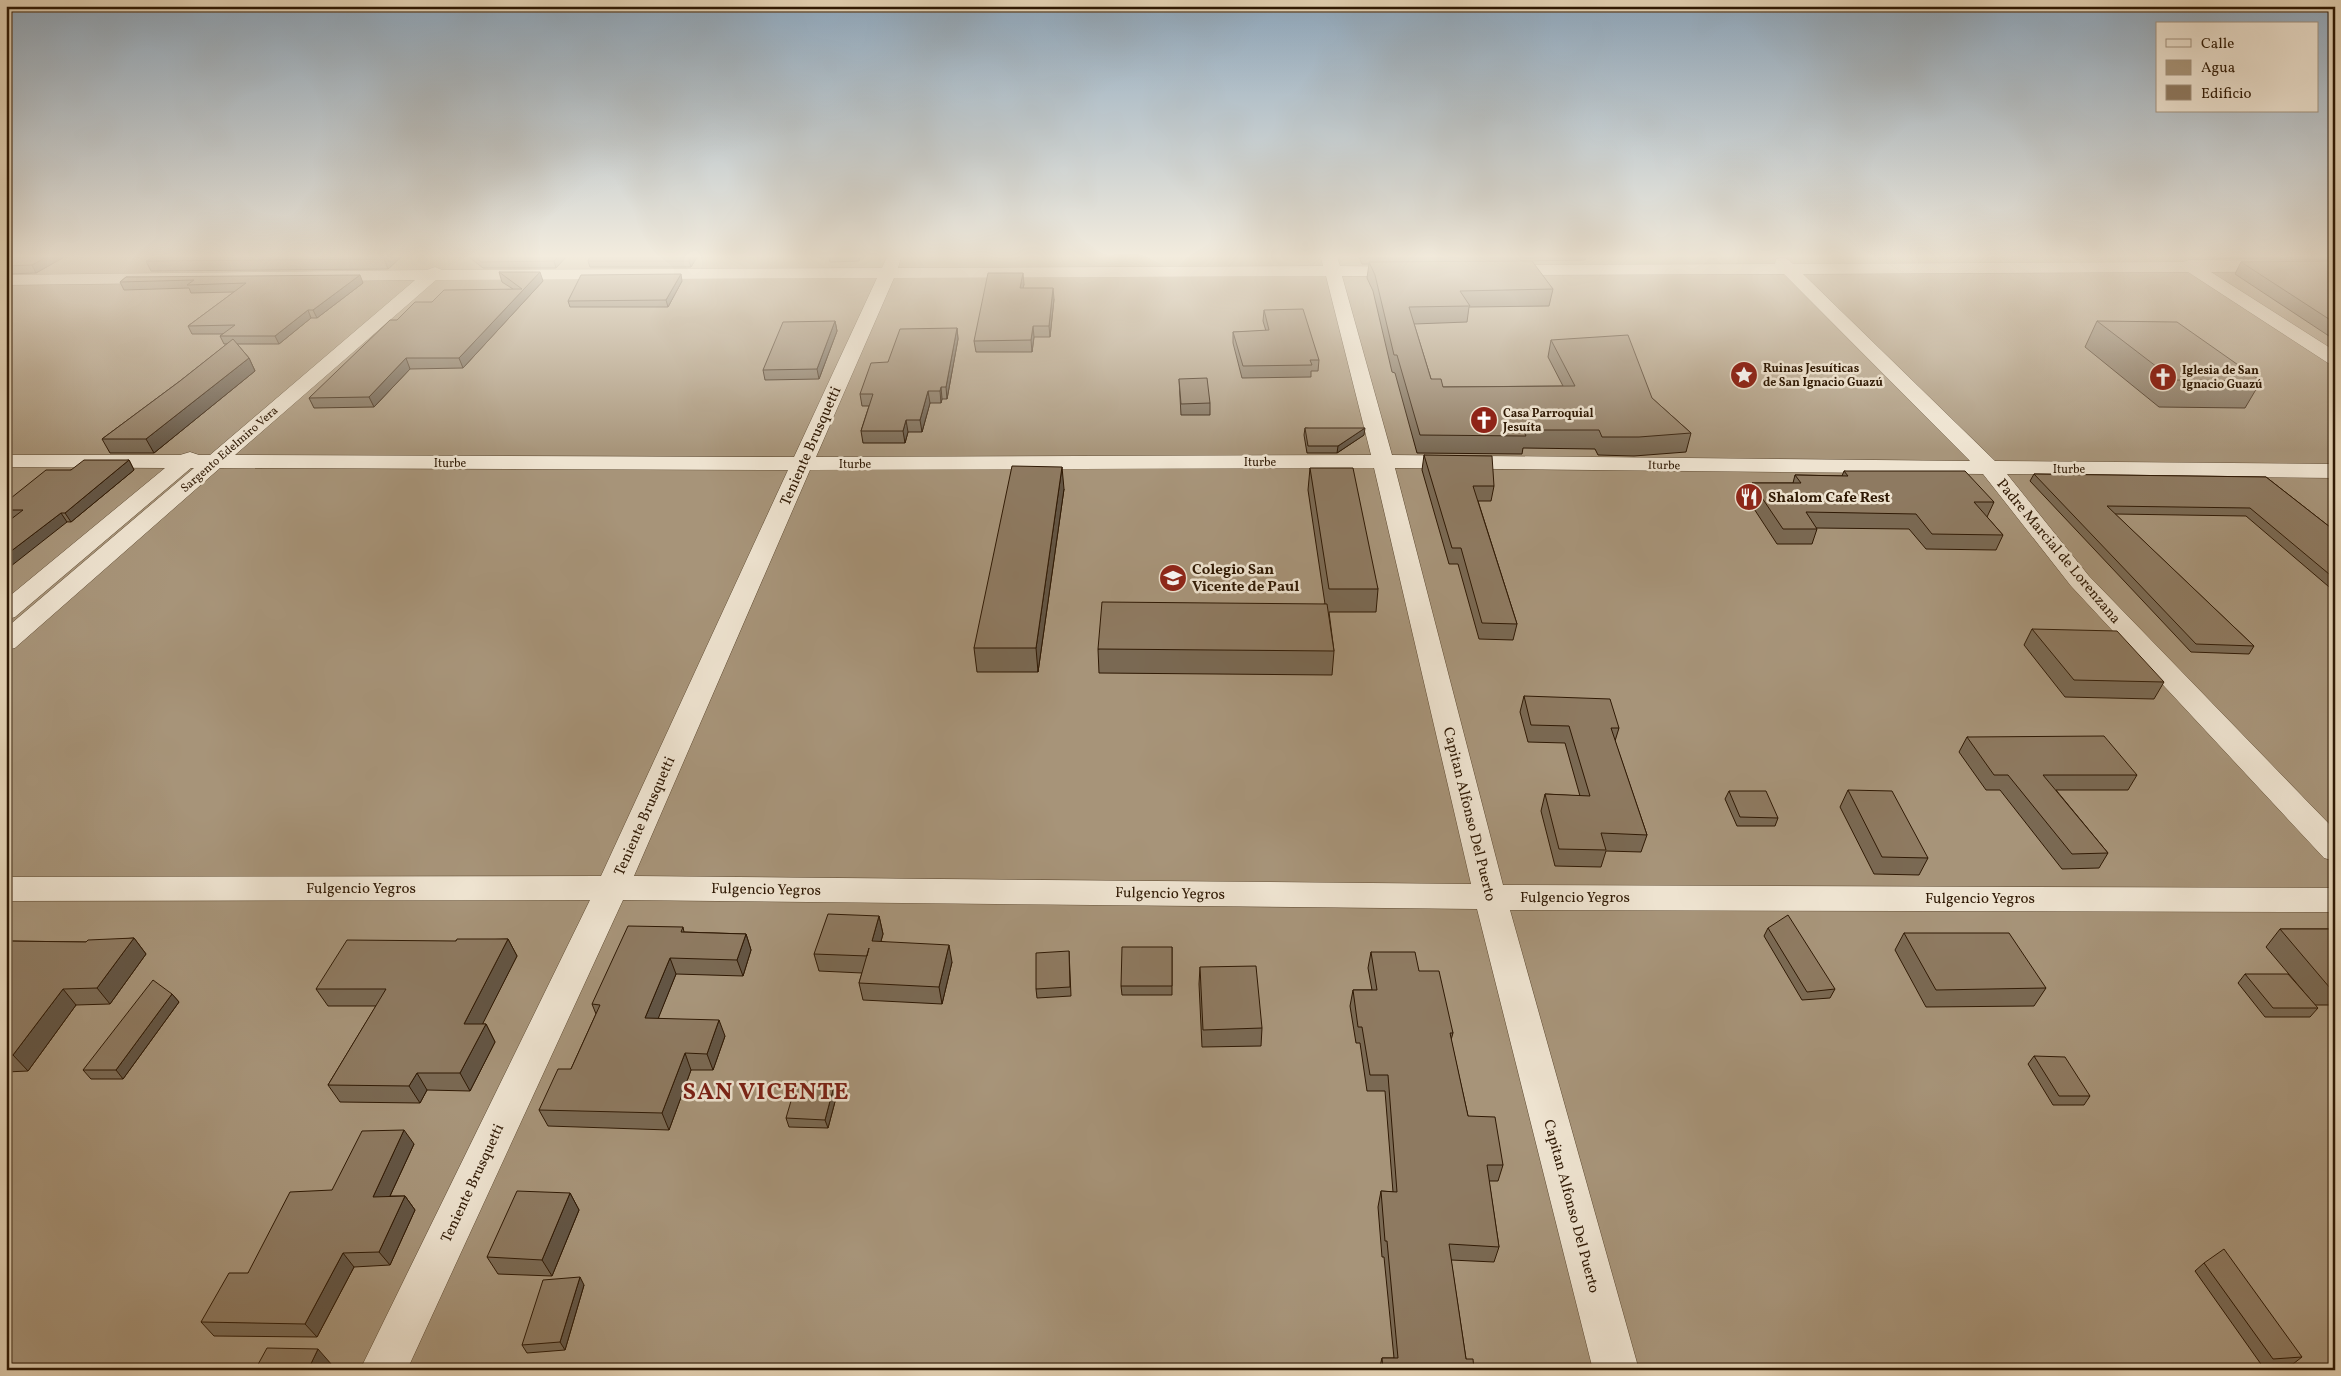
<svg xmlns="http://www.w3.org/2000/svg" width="2341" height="1376" viewBox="0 0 2341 1376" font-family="Vollkorn,serif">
<rect width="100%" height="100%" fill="#e5d4b6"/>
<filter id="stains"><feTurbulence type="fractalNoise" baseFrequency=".004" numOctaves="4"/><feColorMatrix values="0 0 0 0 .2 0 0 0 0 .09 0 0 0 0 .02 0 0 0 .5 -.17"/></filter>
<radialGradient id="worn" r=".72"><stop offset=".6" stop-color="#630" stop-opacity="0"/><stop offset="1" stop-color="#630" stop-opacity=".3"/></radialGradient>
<rect fill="#a79479" stroke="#77634a" x="6" y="257" width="2329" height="1113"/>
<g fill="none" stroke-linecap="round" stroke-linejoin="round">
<g stroke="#5c4830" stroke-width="1">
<path id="minor" d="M887,257h14l-3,11 425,-2 -2,-9h16l3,9 71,1 2,4 -2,4 -6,1h-63l50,179 578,6 -186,-187 -281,1 -6,-1 -2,-4 2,-4 6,-1 272,-1 1,-5c8,-2 11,-1 17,5l390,-2 6,-2 146,1v10l-124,1 124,79v14l-7,-2 -140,-91 -385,2 192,187 340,3v14l-328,-4 82,102 246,254v31l-11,-3 -253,-272 -88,-112 -588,-6 108,417 832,3v24l-825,-2 129,460h-46l-116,-461 -854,-9 -216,470h-47l230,-470 -584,1v-24l595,-1 187,-406 -568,-2 -205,180 -9,2v-22l188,-160h-3l-176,149 -9,3v-21l159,-131 -159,-1v-12h174l10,-3 9,3h11l205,-175 -409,5v-10l421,-5 8,-3 7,3 440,-2zM1326,276l45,179 -555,2 78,-179zM877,278l-83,179 -559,-2 201,-175zM1374,468l97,416 -837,-8 176,-406z"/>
</g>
<use href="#minor" fill="#eee3d0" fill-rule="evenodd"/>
</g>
<g fill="#7a6953" stroke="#2f1904">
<polygon points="6,257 64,257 36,273 6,274"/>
<polygon points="401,257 388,269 151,271 146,261"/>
<polygon points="469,257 566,257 556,268 483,268"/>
<polygon points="590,257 697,257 691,267 590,267 588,261"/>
<polygon points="829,257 860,257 859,261 830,262"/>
<polygon points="1359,257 1586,257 1585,260 1521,261 1553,289 1549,306 1469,307 1467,322 1414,324 1431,379 1443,387 1563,386 1548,357 1551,340 1652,398 1691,433 1686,452 1634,456 1598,455 1595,449 1523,448 1522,454 1417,453 1395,373 1392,372 1373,291 1367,278 1369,264 1362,264"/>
<polygon points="2210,257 2335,257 2335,260 2211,258"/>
<polygon points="2335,261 2335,340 2235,274 2241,262"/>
<polygon points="499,272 543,281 463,368 410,369 374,407 314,408 309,398 432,302 513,289 502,282"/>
<polygon points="126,277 363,283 317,318 311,318 279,344 237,344 249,358 255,371 154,453 110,453 102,439 180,381 227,344 224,344 220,336 223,334 192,334 188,326 234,292 191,293 189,288 124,290 120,282"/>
<polygon points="682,281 668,307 570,307 568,301"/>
<polygon points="1024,284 1023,288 1054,299 1050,337 1034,337 1032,352 976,352 974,341"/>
<polygon points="1264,310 1319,360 1318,371 1311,371 1311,377 1242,378 1233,343 1233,332 1266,331 1263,321"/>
<polygon points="835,321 837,331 819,379 765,380 763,370"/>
<polygon points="2097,321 2261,381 2245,408 2159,407 2085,347"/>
<polygon points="957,328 958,339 947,399 942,399 941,403 930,403 922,432 908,432 905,443 863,443 861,431 869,406 862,406 860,394 888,362"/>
<polygon points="1179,379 1210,403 1210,415 1181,415"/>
<polygon points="1305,428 1364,435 1337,453 1307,453 1304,435"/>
<polygon points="1424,455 1494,486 1491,501 1478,501 1517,624 1513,640 1479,639 1458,564 1449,564 1422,470"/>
<polygon points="129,460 134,470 71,522 6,520 6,502 71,470"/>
<polygon points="1310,468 1378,589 1376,612 1329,612 1334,651 1332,675 1099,673 1098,649 1325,604 1308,490"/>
<polygon points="1844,471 1994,502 1987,517 2003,535 1996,550 1926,549 1909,529 1816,528 1817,529 1812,544 1777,544 1747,498 1752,483 1793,483 1795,475 1842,476"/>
<polygon points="2034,474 2266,477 2335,531 2335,592 2246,516 2115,514 2254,646 2249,654 2191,652 2030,481"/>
<polygon points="1064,489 1038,672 977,672 974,648"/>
<polygon points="2032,629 2164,682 2154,699 2065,697 2024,645"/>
<polygon points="1524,696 1619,728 1615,741 1647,835 1641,852 1606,851 1601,867 1555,866 1541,811 1545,794 1580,796 1565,743 1528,742 1520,712"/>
<polygon points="1967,737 2137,775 2128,790 2056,790 2108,853 2099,868 2062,869 2000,790 1986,790 1959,752"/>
<polygon points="1848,790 1928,858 1919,875 1874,874 1840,807"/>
<polygon points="1729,791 1778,818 1775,826 1737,826 1725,799"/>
<polygon points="879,916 883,934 881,941 952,962 942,1004 863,1000 859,983 862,973 819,971 814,954"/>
<polygon points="683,927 684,932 746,934 751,950 743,976 676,974 658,1018 725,1036 713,1070 691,1070 669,1130 548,1126 539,1110 571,1069 596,1014 592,1004"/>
<polygon points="1768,928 1835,989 1830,998 1802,1000 1764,936"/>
<polygon points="2280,929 2335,929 2335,1005 2315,1005 2266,947"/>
<polygon points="1904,933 2046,988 2034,1006 1926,1007 1895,950"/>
<polygon points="134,938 146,954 110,1004 76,1005 28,1071 6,1072 6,941 86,942"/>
<polygon points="508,939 517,956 482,1024 486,1024 495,1042 470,1091 427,1090 420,1103 340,1102 328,1085 376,1006 328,1006 316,989 456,941"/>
<polygon points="1172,947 1172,995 1122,995 1121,986"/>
<polygon points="1069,951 1071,996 1037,998 1036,989"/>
<polygon points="1371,952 1419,971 1453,1033 1451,1040 1468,1116 1503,1165 1498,1181 1489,1181 1499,1247 1494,1262 1451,1260 1466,1359 1474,1370 1379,1370 1382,1358 1394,1358 1384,1257 1382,1257 1378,1207 1381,1191 1393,1192 1385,1091 1367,1091 1360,1043 1356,1043 1350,1006 1353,990 1372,990 1368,968"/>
<polygon points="1200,967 1262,1028 1261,1046 1202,1047 1199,984"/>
<polygon points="2245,974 2318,1008 2310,1017 2265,1017 2238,983"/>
<polygon points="172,994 179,1002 123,1079 91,1079 83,1070"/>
<polygon points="2034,1056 2090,1096 2084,1105 2053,1105 2028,1064"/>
<polygon points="837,1094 828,1128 789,1127 786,1118"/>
<polygon points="414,1144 390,1196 405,1196 415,1210 390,1265 354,1267 317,1337 214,1336 201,1322 248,1273 332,1190"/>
<polygon points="570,1193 579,1210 552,1276 498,1274 487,1257"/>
<polygon points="2204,1263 2302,1357 2293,1364 2263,1367 2195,1271"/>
<polygon points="584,1285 565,1350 527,1353 522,1345"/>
</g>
<g fill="#635544" stroke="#2f1904">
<polygon points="46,257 64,257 36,273 32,265"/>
<polygon points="386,257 401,257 388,269 384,259"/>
<polygon points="558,257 566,257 556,268 554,261"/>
<polygon points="691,257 697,257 691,267 689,261"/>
<polygon points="540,272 543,281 463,368 459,358"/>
<polygon points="1023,273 1024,284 1021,299 1020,288"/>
<polygon points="681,274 682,281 668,307 666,300"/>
<polygon points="360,275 363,283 317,318 313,310"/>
<polygon points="6,280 10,287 6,289"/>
<polygon points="1053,288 1054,299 1050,337 1049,326"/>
<polygon points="308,310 311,318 279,344 275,336"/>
<polygon points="835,321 837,331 819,379 817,369"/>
<polygon points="1033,326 1034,337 1032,352 1031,340"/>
<polygon points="957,328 958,339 947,399 946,387"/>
<polygon points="249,358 255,371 154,453 146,439"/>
<polygon points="406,358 410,369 374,407 369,397"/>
<polygon points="941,387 942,399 941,403 940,391"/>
<polygon points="928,391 930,403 922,432 920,420"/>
<polygon points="906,420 908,432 905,443 903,431"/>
<polygon points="1365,428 1364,435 1337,453 1338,446"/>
<polygon points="129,460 134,470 71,522 65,513"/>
<polygon points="1062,467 1064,489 1038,672 1036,648"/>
<polygon points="61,513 67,522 6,570 6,555"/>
<polygon points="879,916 883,934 876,958 872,941"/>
<polygon points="746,934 751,950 743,976 737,960"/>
<polygon points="134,938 146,954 110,1004 97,988"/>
<polygon points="508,939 517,956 474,1041 464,1024"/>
<polygon points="949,945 952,962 942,1004 939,987"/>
<polygon points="670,958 676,974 652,1034 645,1018"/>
<polygon points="63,989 76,1005 28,1071 13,1055"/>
<polygon points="172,994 179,1002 123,1079 116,1070"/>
<polygon points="719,1020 725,1036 713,1070 707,1054"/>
<polygon points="486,1024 495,1042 470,1091 460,1073"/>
<polygon points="685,1053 691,1070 669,1130 662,1113"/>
<polygon points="417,1073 427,1090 420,1103 409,1086"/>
<polygon points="834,1086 837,1094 828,1128 825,1120"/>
<polygon points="404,1130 414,1144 383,1211 373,1197"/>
<polygon points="570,1193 579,1210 552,1276 542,1260"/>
<polygon points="405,1196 415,1210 390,1265 379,1252"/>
<polygon points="343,1253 354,1267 317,1337 305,1324"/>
<polygon points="580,1277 584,1285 565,1350 560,1342"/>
<polygon points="318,1349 332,1365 330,1370 308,1370"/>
</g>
<g fill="#8e7a61" stroke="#2f1904">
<polygon points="6,257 46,257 32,265 6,266"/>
<polygon points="153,257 386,257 384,259 146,261"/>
<polygon points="475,257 558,257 554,261 481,262"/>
<polygon points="590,257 691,257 689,261 588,261"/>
<polygon points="1532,261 1553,289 1460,291 1470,306 1409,307 1431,379 1441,379 1443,387 1575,386 1551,340 1628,335 1652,398 1691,433 1639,437 1602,437 1599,430 1523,430 1526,436 1420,435 1397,355 1394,355 1375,275 1369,262"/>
<polygon points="2335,261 2335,323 2241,262"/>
<polygon points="499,272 540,272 459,358 406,358 369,397 309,398 390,320 397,320 415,302 432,302 444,290 522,289"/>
<polygon points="988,273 1023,273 1020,288 1053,288 1049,326 1033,326 1031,340 974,341"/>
<polygon points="681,274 666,300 568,301 581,275"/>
<polygon points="360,275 313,310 308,310 275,336 220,336 235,325 188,326 246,283 187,285 194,280 120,282 126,277"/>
<polygon points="1303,309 1319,360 1310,360 1312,365 1243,366 1233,332 1269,330 1264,310"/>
<polygon points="835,321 817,369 763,370 783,322"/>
<polygon points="2097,321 2177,322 2261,381 2174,380"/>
<polygon points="957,328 946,387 941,387 940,391 928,391 920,420 906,420 903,431 861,431 873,394 860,394 871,363 888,362 900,329"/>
<polygon points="233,339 249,358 146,439 102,439 180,381"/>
<polygon points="1207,378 1210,403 1181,404 1179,379"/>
<polygon points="1305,428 1365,428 1338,446 1308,446"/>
<polygon points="1424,455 1492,456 1494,486 1473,486 1517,624 1482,623 1461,548 1452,548"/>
<polygon points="84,460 129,460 65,513 61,513 6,555 6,523 23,510 6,510 6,502 46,470 71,470"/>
<polygon points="1012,466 1062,467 1036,648 974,648"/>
<polygon points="1310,468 1353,468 1378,589 1329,589"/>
<polygon points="1844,471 1965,471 1994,502 1974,502 2003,535 1932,534 1916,514 1806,512 1817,529 1783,529 1752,483 1801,483 1795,475 1848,476"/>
<polygon points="2034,474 2266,477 2335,531 2335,579 2250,508 2107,506 2254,646 2196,644"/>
<polygon points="1102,602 1327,604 1334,651 1098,649"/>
<polygon points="2032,629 2117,631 2164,682 2074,680"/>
<polygon points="1524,696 1610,699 1619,728 1611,728 1647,835 1601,833 1606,850 1559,849 1545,794 1590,796 1569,726 1531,725"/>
<polygon points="2104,736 2137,775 2043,775 2108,853 2072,854 2008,775 1994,775 1967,737"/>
<polygon points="1848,790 1892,791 1928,858 1882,857"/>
<polygon points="1729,791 1766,791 1778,818 1740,817"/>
<polygon points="828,914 879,916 872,941 949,945 939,987 859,983 869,948 867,956 814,954"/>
<polygon points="1788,915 1835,989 1807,992 1768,928"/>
<polygon points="628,926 683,927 681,932 746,934 737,960 670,958 645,1018 719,1020 707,1054 685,1053 662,1113 539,1110 558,1069 571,1069 600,1005 592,1004"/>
<polygon points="2280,929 2335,929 2335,988 2330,988"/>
<polygon points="1904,933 2009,933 2046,988 1936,990"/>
<polygon points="134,938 97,988 63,989 13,1055 6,1056 6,941 86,942 88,940"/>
<polygon points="457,939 508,939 464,1024 486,1024 460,1073 417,1073 409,1086 328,1085 386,989 316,989 347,940 456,941"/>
<polygon points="1122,947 1172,947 1172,986 1121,986"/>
<polygon points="1069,951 1070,987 1036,989 1036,953"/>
<polygon points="1371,952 1415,952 1419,971 1439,971 1453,1033 1450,1033 1468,1116 1495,1117 1503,1165 1487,1165 1499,1247 1449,1244 1466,1359 1473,1359 1474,1370 1383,1370 1382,1358 1398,1358 1387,1241 1385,1241 1381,1191 1397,1192 1388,1075 1370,1075 1362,1027 1358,1027 1353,990 1377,990"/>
<polygon points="1256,966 1262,1028 1203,1030 1200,967"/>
<polygon points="2245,974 2288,974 2318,1008 2273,1008"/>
<polygon points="153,980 172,994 116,1070 83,1070"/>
<polygon points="2034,1056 2065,1057 2090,1096 2059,1096"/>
<polygon points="796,1084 834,1086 825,1120 786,1118"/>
<polygon points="404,1130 373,1197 405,1196 379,1252 343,1253 305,1324 201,1322 229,1273 248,1273 290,1192 332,1190 362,1131"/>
<polygon points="517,1191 570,1193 542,1260 487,1257"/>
<polygon points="2224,1249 2302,1357 2273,1359 2204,1263"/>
<polygon points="580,1277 560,1342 522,1345 543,1280"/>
<polygon points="267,1348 318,1349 308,1370 255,1370"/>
<polygon points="458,1366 526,1366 524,1370 457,1370"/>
</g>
<linearGradient id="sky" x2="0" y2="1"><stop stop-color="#8ea7bc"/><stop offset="0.57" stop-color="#f3ecde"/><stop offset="1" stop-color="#f3ecde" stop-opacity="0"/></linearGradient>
<rect width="2341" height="450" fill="url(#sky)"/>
<defs>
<g id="sight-disc" transform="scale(1.4375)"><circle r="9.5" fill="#8f2418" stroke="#eee3d0"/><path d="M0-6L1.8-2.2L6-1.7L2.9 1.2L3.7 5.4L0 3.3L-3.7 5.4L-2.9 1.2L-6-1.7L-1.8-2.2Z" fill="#fff"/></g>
<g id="church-disc" transform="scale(1.4375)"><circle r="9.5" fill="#8f2418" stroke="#eee3d0"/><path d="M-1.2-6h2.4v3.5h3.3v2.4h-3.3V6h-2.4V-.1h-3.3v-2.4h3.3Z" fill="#fff"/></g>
<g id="restaurant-disc" transform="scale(1.4375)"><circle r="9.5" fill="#8f2418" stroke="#eee3d0"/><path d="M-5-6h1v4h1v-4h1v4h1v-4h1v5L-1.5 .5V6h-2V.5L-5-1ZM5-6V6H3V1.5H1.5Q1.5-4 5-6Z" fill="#fff"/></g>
<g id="school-disc" transform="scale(1.4375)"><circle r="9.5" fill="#8f2418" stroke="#eee3d0"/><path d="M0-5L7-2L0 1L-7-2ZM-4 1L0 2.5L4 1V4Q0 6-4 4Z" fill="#fff"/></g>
</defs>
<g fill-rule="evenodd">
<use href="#sight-disc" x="1744" y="375"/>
<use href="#church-disc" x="2163" y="377"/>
<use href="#church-disc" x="1484" y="420"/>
<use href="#restaurant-disc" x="1749" y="497"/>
<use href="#school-disc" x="1173" y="578"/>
</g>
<g text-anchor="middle" stroke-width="5" stroke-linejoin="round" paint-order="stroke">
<g font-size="12" font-weight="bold" fill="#2f1904" stroke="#eee3d0" text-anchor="start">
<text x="1763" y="372">Ruinas Jesuíticas<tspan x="1763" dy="14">de San Ignacio Guazú</tspan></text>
<text x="2182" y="374">Iglesia de San<tspan x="2182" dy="14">Ignacio Guazú</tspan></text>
<text x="1503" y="417">Casa Parroquial<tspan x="1503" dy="14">Jesuíta</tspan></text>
</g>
<g font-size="12" fill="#2f1904" stroke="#eee3d0">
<text transform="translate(229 449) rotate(-41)" y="4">Sargento Edelmiro Vera</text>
<text x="1260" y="466">Iturbe</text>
<text x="450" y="467">Iturbe</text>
<text x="855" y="468">Iturbe</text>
<text transform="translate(1664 465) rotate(1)" y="4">Iturbe</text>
<text x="2069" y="473">Iturbe</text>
</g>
<g font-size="15" fill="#2f1904" stroke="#eee3d0">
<text transform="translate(810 446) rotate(-66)" y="5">Teniente Brusquetti</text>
<text transform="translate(2059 551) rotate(50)" y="5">Padre Marcial de Lorenzana</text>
<text transform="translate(1470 814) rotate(76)" y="5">Capitan Alfonso Del Puerto</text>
<text transform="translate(644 816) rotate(-66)" y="5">Teniente Brusquetti</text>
<text x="361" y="893">Fulgencio Yegros</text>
<text transform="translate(766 889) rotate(1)" y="5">Fulgencio Yegros</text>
<text transform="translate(1170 893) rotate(1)" y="5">Fulgencio Yegros</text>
<text x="1575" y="902">Fulgencio Yegros</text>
<text x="1980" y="903">Fulgencio Yegros</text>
<text transform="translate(472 1183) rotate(-65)" y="5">Teniente Brusquetti</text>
<text transform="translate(1572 1206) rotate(75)" y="5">Capitan Alfonso Del Puerto</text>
</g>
<g font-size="15" font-weight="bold" fill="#2f1904" stroke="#eee3d0" text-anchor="start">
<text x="1768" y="502">Shalom Cafe Rest</text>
<text x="1192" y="574">Colegio San<tspan x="1192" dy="17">Vicente de Paul</tspan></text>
</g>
<g font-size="24" font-weight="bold" letter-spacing="1" fill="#7a1f14" stroke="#eee3d0">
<text x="766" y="1099">SAN VICENTE</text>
</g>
</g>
<rect width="2341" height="1376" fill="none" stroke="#e5d4b6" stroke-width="25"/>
<rect x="8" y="8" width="2326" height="1361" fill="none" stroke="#2f1904" stroke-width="2.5"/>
<rect x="12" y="12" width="2316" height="1351" fill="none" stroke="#2f1904"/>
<rect x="2156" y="22" width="162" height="90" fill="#eee3d0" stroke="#a2927e"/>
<rect x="2166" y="39" width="25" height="8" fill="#eee3d0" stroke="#a2927e"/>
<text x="2201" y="48" font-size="15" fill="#2f1904">Calle</text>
<rect x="2166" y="60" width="25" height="15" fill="#a79479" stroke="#a2927e"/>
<text x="2201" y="72" font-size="15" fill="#2f1904">Agua</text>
<rect x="2166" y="85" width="25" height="15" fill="#8e7a61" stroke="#a2927e"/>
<text x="2201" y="98" font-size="15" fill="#2f1904">Edificio</text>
<rect width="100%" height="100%" filter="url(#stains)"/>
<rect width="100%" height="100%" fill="url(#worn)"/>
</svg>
